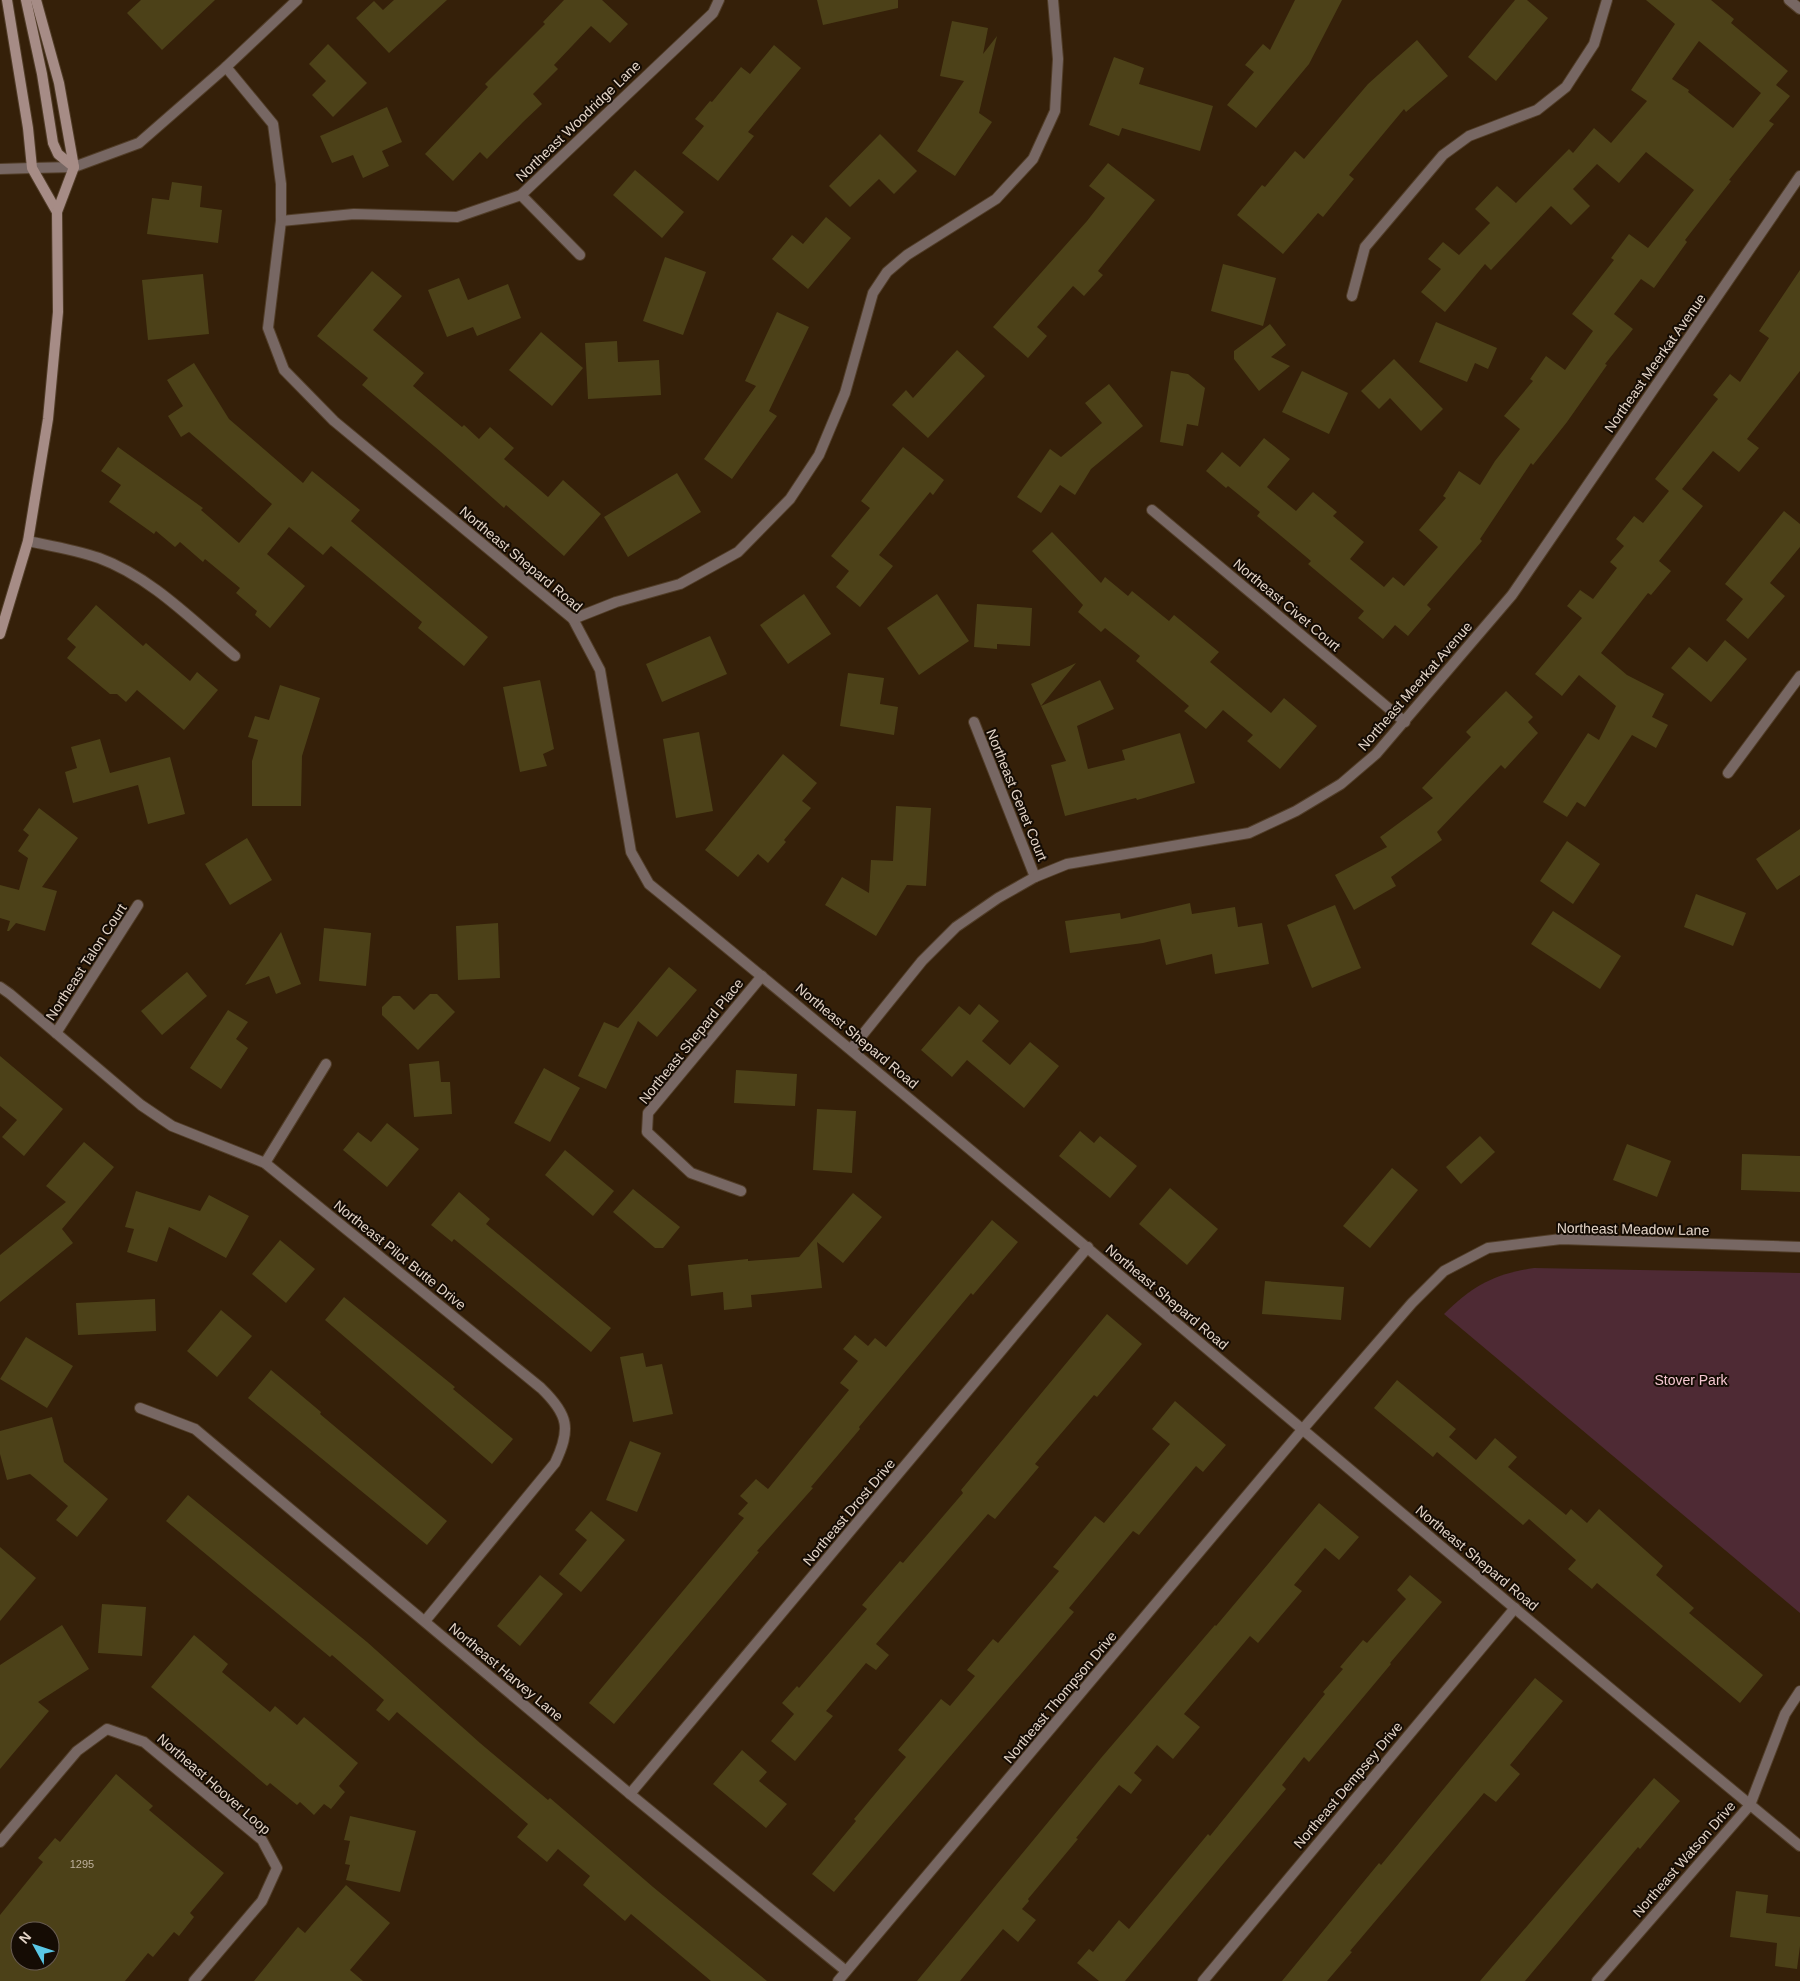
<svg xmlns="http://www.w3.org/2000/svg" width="1800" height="1981" viewBox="0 0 1800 1981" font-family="Helvetica,sans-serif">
<rect width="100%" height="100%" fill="#352009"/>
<path fill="#4e2a34" d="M1534,1268l266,5v340l-356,-299c28,-28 50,-40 90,-46z"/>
<g fill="#4c4118" fill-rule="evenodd">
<polygon points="141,0 215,0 162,50 127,13"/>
<polygon points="394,0 447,0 389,53 356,18 374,1 383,10"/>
<polygon points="564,0 602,0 628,24 610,43 591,26 554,65 558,69 533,94 542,104 523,122 487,159 480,152 453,181 425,154 488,87 485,84 545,24 543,22"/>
<polygon points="817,0 898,0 898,8 823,25"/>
<polygon points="1295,0 1342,0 1309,64 1256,128 1227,105 1254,72 1245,65 1263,44 1270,50"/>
<polygon points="1515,0 1527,0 1548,18 1496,81 1468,57"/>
<path d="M1646,0h65l23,19 -3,4 57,48 -12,14 14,11 -21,25 5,3 -45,56 2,1 -46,59 2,2 -33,46 -13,-9 -27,35 19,15 -28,35 2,1 -40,57 -34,43 -2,-2 -51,76 2,2 -55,64 4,4 -23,27 -13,-11 -12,14 -25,-21 6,-7 -56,-47 3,-3 -54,-45 3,-4 -32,-26 -2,2 -20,-17 16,-19 18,15 24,-29 26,21 -23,28 29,24 17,-19 24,20 -4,4 31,26 -14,17 34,28 9,-10 11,9 34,-39 -19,-17 27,-32 -3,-2 16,-25 21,14 15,-24 25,-32 -16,-13 29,-35 -3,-2 16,-23 19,14 28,-39 -21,-17 42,-54 -3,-2 18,-24 19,14 46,-58 -48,-38 -27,31 -22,-19 -24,25 17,17 -19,19 -20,-19 -60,64 -6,-6 -40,48 -24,-20 20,-23 -13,-10 15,-17 16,13 31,-32 -15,-14 22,-23 19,17 53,-54 4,4 21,-25 17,15 36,-42 -16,-11 44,-66zM1699,41l62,52 -28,35 -45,-36 1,-2 -17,-11z"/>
<polygon points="952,21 988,28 983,54 997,36 979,113 992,122 955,176 917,151 964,81 940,76"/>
<polygon points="1417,40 1448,76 1406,112 1404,109 1349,175 1354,179 1323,217 1318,213 1283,254 1237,215 1262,185 1265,187 1295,151 1304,159 1368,84"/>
<polygon points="328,44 367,83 333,117 312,95 326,81 309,64"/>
<polygon points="774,45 801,68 748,132 754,136 718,181 682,153 704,126 695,119 710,101 712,102 741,67 750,74"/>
<polygon points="1114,57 1144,68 1139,84 1213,106 1200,151 1122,128 1119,136 1089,125"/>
<polygon points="387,107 402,142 382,151 389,166 363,178 353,155 332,163 320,136"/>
<polygon points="880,134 917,171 894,194 879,179 850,207 829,186"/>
<polygon points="1108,163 1155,200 1098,271 1103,275 1084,296 1073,286 1037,327 1047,336 1028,358 993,327 1087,221 1105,198 1089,186"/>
<polygon points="635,170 684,212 662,238 613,195"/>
<polygon points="172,182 202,186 200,207 222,210 218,243 147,234 152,198 169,200"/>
<polygon points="826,217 851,238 808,289 772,259 792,235 803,244"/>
<polygon points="665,257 706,272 683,335 643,321"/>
<polygon points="1223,264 1276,278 1263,326 1211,311"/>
<polygon points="1800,270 1800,371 1747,439 1759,448 1739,472 1713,451 1682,489 1703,506 1659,561 1671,571 1651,595 1648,593 1601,653 1627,675 1664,694 1652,717 1668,725 1656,748 1632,735 1585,807 1577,802 1567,817 1543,802 1588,733 1599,740 1616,706 1579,675 1562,696 1535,674 1582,618 1567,606 1580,590 1593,599 1617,568 1610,562 1624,546 1616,539 1634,516 1643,523 1669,491 1655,479 1718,399 1713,395 1730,374 1740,382 1769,338 1759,331"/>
<polygon points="372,271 402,296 373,330 424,373 413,386 462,427 464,425 479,439 490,427 514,448 504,459 548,497 563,480 601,514 564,556 506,505 504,508 441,452 362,385 368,378 317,336"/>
<polygon points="203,274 209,334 148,340 142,280"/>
<polygon points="459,278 468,300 508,284 521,318 477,336 473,327 447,337 428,290"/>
<polygon points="777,312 809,327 769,411 777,416 732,479 704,459 756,386 745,381"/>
<polygon points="1436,322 1497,348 1488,369 1475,363 1467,382 1419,362"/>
<polygon points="1270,324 1286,345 1271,357 1290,366 1259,391 1234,359 1234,351"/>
<polygon points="541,332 583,368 552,406 509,370"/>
<polygon points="617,341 618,362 659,360 661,395 588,399 585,343"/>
<polygon points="957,350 985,376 928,438 892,405 906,390 913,398"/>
<polygon points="1394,359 1443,409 1421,431 1390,398 1379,409 1361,391"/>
<polygon points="194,363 229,419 303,483 312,471 360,510 351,521 488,637 464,666 418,628 422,622 331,546 323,555 289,527 267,554 305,586 270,628 255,615 257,611 236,593 240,588 205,559 203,562 180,542 175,547 156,531 154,534 109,502 121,485 101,471 118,447 203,508 201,510 239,543 272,504 189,432 181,437 168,416 183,406 167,380"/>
<polygon points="1171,371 1188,374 1205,388 1198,426 1187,424 1183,446 1160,442"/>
<polygon points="1302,371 1348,393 1329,434 1282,412"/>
<polygon points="1109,384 1143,426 1091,469 1075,495 1060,485 1041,513 1017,497 1050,449 1061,457 1102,423 1085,403"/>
<polygon points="903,447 944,480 933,495 930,492 879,555 893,566 860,607 836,587 849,571 831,556 870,508 861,501"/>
<polygon points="677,473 701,512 628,557 604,517"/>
<polygon points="1784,511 1800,524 1800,547 1770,583 1785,596 1748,639 1726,620 1743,599 1725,584"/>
<polygon points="1052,532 1101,583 1105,577 1128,596 1132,591 1169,621 1174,615 1219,652 1210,662 1271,713 1284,698 1317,726 1280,769 1247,741 1253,735 1223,710 1206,729 1184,711 1189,706 1136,661 1140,656 1105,628 1101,632 1078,612 1083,605 1032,551"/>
<polygon points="804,594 831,634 788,664 760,625"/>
<polygon points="937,594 969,641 919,675 887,628"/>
<polygon points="977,604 1032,608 1030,646 997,644 997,649 974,647"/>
<polygon points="96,605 143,646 146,643 190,681 197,672 218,690 184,730 137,690 126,702 117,694 110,694 67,658 76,647 67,639"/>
<polygon points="710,636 727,674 662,702 646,664"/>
<polygon points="1725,640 1747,659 1711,702 1671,668 1689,647 1707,662"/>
<polygon points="1076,663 1041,706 1100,680 1114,709 1077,726 1088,769 1125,760 1122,750 1180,733 1195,783 1137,800 1136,798 1065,816 1051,765 1066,761 1031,684"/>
<polygon points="848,673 884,678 880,704 898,707 894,735 840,726"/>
<polygon points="540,680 554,749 543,754 547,766 520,772 503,687"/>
<polygon points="280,685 320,698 302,756 301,806 252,806 252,761 258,740 248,737 255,716 269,720"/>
<polygon points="1506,691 1533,717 1528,722 1538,733 1505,769 1501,765 1437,832 1442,840 1391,877 1396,886 1354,910 1335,875 1387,847 1380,837 1433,798 1422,788 1471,737 1466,732"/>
<polygon points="699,732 713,811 676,818 663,739"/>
<polygon points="100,739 110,773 170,757 185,814 148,824 138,785 73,803 65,772 77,768 71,747"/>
<polygon points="783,754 817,783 802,801 811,808 784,840 786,842 768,863 758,854 738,877 705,850"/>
<polygon points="896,806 931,808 926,886 907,885 876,936 825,905 842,877 869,893 871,860 893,861"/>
<polygon points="39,808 78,838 42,887 57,891 45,931 16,923 9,931 7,931 10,921 0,918 0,885 19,890 28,858 18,851 29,835 23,830"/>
<polygon points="1800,829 1800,875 1777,890 1756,859"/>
<polygon points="247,838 272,880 230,905 205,864"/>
<polygon points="1567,841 1600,864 1573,904 1540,881"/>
<polygon points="1696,894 1746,913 1733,946 1684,927"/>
<polygon points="1190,903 1192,914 1235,907 1238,927 1262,923 1269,964 1215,974 1212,954 1166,965 1160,939 1143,943 1070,953 1065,921 1120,913 1121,919"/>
<polygon points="1335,905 1361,968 1312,988 1287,925"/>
<polygon points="1553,911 1621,956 1600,989 1531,944"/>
<polygon points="498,923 500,978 458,980 456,926"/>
<polygon points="324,928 371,933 366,986 319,981"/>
<polygon points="281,932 301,984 276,994 269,976 245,985"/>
<polygon points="669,967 697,990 657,1037 638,1021 606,1089 578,1076 604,1022 618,1028"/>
<polygon points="187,972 207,996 162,1035 141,1011"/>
<polygon points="430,994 437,994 455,1012 418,1050 382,1015 382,1007 393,996 400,996 414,1010"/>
<polygon points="979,1004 999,1021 982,1041 1010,1065 1030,1042 1059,1066 1024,1108 967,1060 952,1077 921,1050 959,1006 970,1015"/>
<polygon points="228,1010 248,1022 236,1039 248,1048 221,1089 190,1068"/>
<polygon points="0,1056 63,1109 24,1156 2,1137 17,1120 0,1106"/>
<polygon points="439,1061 441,1082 450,1082 452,1114 414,1117 409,1064"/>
<polygon points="544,1068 580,1088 550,1142 514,1123"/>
<polygon points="736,1070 797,1074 795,1106 734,1103"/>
<polygon points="817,1109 856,1111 852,1173 813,1170"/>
<polygon points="387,1123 419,1149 387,1187 343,1150 358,1132 371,1142"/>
<polygon points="1080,1131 1094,1143 1100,1136 1137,1166 1110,1198 1059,1156"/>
<polygon points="1480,1136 1495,1152 1461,1184 1446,1167"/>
<polygon points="84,1142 114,1167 62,1229 73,1243 0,1302 0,1255 66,1202 46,1186"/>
<polygon points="1627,1144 1671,1161 1657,1197 1613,1180"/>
<polygon points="565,1150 614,1191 593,1216 545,1175"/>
<polygon points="1742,1154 1800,1156 1800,1192 1741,1190"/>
<polygon points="1392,1168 1418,1190 1370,1248 1343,1226"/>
<polygon points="1170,1188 1218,1229 1187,1265 1139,1224"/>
<polygon points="633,1189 680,1227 663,1248 655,1248 613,1212"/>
<polygon points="136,1191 200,1211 209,1195 249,1216 226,1258 169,1227 157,1262 127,1252 134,1229 125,1227"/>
<polygon points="459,1192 490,1219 486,1224 611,1328 591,1352 454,1239 452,1242 431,1225"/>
<polygon points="853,1193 882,1217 843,1263 817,1242 822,1288 751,1295 752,1307 724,1310 723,1292 691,1296 688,1265 748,1259 748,1261 799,1257"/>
<polygon points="992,1220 1018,1242 973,1295 971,1293 859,1427 860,1429 811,1487 813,1488 757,1551 759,1552 614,1724 589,1703 744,1518 738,1514 748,1503 740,1496 756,1479 768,1489 849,1390 840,1383 858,1361 843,1349 855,1335 868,1346 875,1338 886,1347"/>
<polygon points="280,1240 315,1269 286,1303 252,1274"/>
<polygon points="1265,1281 1344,1287 1341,1320 1262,1314"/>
<polygon points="344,1297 455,1387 453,1389 513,1439 492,1464 325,1320"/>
<polygon points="155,1299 156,1331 78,1335 76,1303"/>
<polygon points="221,1310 252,1336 217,1377 187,1351"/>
<polygon points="1107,1314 1142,1344 1097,1397 1094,1395 1035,1464 1039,1467 995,1519 988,1514 876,1644 889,1655 876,1670 866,1663 826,1711 833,1716 795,1761 771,1741 794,1714 782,1703 797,1686 799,1688 867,1609 862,1605 900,1561 903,1563 963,1493 961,1490"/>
<polygon points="26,1337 73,1366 47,1408 0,1379"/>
<polygon points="643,1353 646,1367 662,1364 673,1414 633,1422 620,1357"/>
<polygon points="271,1370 321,1412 320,1414 447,1521 427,1545 248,1398"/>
<polygon points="1397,1380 1456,1429 1449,1437 1476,1460 1495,1438 1517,1457 1508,1467 1566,1515 1571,1509 1587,1523 1599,1509 1663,1566 1656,1575 1694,1608 1689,1613 1763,1675 1740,1703 1597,1583 1592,1589 1568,1569 1576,1560 1529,1519 1523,1525 1437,1452 1433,1457 1374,1408"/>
<polygon points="1175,1401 1226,1445 1203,1472 1196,1466 1139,1535 1133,1531 1069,1608 1074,1612 834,1892 812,1874 856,1821 854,1819 906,1757 898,1750 941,1699 950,1706 975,1676 967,1670 993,1639 998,1643 1059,1571 1053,1567 1095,1516 1104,1523 1170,1444 1152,1429"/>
<polygon points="52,1417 64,1462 108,1499 77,1537 56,1520 68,1506 30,1474 7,1480 0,1454 0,1431"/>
<polygon points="630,1441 661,1453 637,1512 606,1500"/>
<polygon points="188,1495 367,1642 480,1743 548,1800 550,1798 653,1887 767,1981 711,1981 631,1914 625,1921 583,1885 590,1876 558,1849 547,1862 517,1837 528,1824 397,1712 389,1721 376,1710 384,1700 332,1655 330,1657 166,1521"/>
<polygon points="1319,1503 1359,1537 1339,1560 1325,1548 1294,1585 1302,1591 1258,1643 1250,1636 1184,1714 1200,1727 1173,1759 1157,1745 1134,1773 1142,1780 1131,1794 1119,1785 1076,1838 1078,1839 1028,1899 1029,1901 1022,1909 1036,1920 1018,1942 1003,1929 960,1981 917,1981 1101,1758 1215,1625 1216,1626"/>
<polygon points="591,1511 625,1540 581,1592 559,1574 587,1540 575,1530"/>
<polygon points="0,1547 36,1578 0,1621"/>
<polygon points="540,1575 563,1594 520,1646 497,1626"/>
<polygon points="1410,1575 1442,1602 1390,1663 1391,1664 1309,1762 1304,1757 1282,1785 1286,1789 1125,1981 1099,1981 1077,1963 1089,1949 1093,1952 1119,1920 1129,1929 1208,1834 1210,1836 1325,1694 1323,1692 1343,1669 1340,1667 1363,1640 1367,1643 1406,1599 1397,1590"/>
<polygon points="102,1604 146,1607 142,1656 98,1653"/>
<polygon points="62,1625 89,1669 38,1702 49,1711 0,1769 0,1665"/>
<polygon points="194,1635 228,1664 222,1672 270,1712 275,1706 297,1725 304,1717 358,1763 339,1786 345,1792 331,1809 324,1804 314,1815 300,1802 297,1805 270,1783 267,1786 151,1687"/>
<polygon points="1535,1678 1563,1701 1510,1765 1520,1774 1496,1802 1484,1793 1350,1951 1352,1952 1327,1981 1282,1981 1379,1863 1381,1865 1441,1792"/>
<polygon points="742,1750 767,1772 759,1781 787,1804 766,1828 713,1784"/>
<path d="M116,1774l37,32 -4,4 75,63 -34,40 4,4 -15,19 -5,-4 -21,25 -5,-4 -23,28h-125v-66l43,-53 -5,-4 17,-20 5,4zM20,1931h30v30h-30z"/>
<polygon points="1654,1778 1680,1801 1640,1849 1638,1847 1525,1981 1480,1981"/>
<polygon points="350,1816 416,1831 400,1892 346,1880 350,1865 345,1864 350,1841 344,1840"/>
<polygon points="346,1885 390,1923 350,1970 363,1981 254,1981 298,1927 305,1933"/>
<polygon points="1736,1891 1768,1895 1766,1913 1800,1917 1800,1946 1797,1969 1775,1966 1777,1943 1730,1937"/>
</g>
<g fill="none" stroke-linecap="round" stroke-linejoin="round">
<g stroke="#513d28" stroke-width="12">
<g id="minor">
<polyline points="1789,0 1800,9"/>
<path d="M226,67l47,57 8,60v37l-13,107 16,42 50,51 239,198 27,51 31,182 18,32c388,316 765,644 1151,962"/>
<polyline points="74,167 139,143 226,67 297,0"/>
<polyline points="0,169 32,168"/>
<polyline points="521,195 580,255"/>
<polyline points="281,221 354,214 457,217 521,195 713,13 719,0"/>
<polyline points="1352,296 1365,247 1443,155 1469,136 1537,110 1566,87 1594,44 1607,0"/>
<polyline points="1152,510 1405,722"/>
<path d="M28,541c24,5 48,9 71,17 52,19 94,63 136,98"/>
<polyline points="573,619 616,602 680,584 738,552 790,499 819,455 845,393 873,293 887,272 907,255 996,199 1033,159 1055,111 1058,59 1053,0"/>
<polyline points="974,722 1035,877"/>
<polyline points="1728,773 1800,676"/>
<path d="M0,987l10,7 131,111 31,21 93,37 276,225c28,27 30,41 14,75l-130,158"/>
<polyline points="56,1033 138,905"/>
<polyline points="851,1049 922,961 956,927 998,898 1035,877 1067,864 1249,833 1296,811 1341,784 1376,754 1512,595 1800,176"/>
<polyline points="265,1163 326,1064"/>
<polyline points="741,1191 691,1173 647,1132 648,1113 762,976"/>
<polyline points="140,1408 195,1429 630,1794 846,1971"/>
<polyline points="630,1794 1088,1247"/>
<polyline points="0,1842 77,1751 107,1729 144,1742 262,1840 277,1868 262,1901 194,1981"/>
<polyline points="838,1981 1302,1430 1412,1303 1444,1271 1488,1248 1561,1239 1800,1247"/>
<polyline points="1203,1981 1515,1608"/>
<polyline points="1597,1981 1750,1805 1785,1714 1800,1691"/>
</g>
</g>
<g stroke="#513d28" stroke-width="12">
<polyline id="tertiary" points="32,168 74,167"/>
</g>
<g stroke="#513d28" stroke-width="12">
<g id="secondary">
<polyline points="7,0 28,128 32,168 57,212"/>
<polyline points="26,0 42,74 53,143 58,154 74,167"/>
<polyline points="0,634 28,541 48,419 58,312 57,212 74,167 59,83 36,0"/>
</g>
</g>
<use href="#minor" stroke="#776763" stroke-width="10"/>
<use href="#tertiary" stroke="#776763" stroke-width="10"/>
<use href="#secondary" stroke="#a68c86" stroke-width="10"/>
</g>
<g text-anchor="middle" stroke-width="4" stroke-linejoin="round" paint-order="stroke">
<g font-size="11" fill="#beb09c">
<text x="82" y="1868">1295</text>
</g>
<g font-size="14" fill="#e4d5c8" stroke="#150c04">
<text transform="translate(578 121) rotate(-44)" y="5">Northeast Woodridge Lane</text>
<text transform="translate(1655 363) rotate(-55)" y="5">Northeast Meerkat Avenue</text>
<text transform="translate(521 559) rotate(40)" y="5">Northeast Shepard Road</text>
<text transform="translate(1287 605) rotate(40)" y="5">Northeast Civet Court</text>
<text transform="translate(1415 686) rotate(-49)" y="5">Northeast Meerkat Avenue</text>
<text transform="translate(1017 795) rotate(68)" y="5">Northeast Genet Court</text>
<text transform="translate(86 962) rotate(-57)" y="5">Northeast Talon Court</text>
<text transform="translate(857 1036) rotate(40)" y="5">Northeast Shepard Road</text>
<text transform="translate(691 1041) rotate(-51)" y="5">Northeast Shepard Place</text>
<text transform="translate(1633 1229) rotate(1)" y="5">Northeast Meadow Lane</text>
<text transform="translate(400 1255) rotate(39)" y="5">Northeast Pilot Butte Drive</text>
<text transform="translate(1167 1297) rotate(40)" y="5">Northeast Shepard Road</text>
<text transform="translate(849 1512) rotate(-50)" y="5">Northeast Drost Drive</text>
<text transform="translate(1477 1558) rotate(40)" y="5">Northeast Shepard Road</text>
<text transform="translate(506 1672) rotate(40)" y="5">Northeast Harvey Lane</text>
<text transform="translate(1060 1697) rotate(-50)" y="5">Northeast Thompson Drive</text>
<text transform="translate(214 1784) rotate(41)" y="5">Northeast Hoover Loop</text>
<text transform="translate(1348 1785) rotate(-50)" y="5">Northeast Dempsey Drive</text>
<text transform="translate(1684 1859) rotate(-49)" y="5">Northeast Watson Drive</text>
</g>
<g font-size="14" fill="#f5c7d1" stroke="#150c04">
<text x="1691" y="1385">Stover Park</text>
</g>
</g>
<g transform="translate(35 1946) rotate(310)"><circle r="24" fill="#150c04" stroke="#685c52"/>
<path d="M0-4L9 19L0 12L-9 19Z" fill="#5ac8e6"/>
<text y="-8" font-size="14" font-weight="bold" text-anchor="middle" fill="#e4d5c8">N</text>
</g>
</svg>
